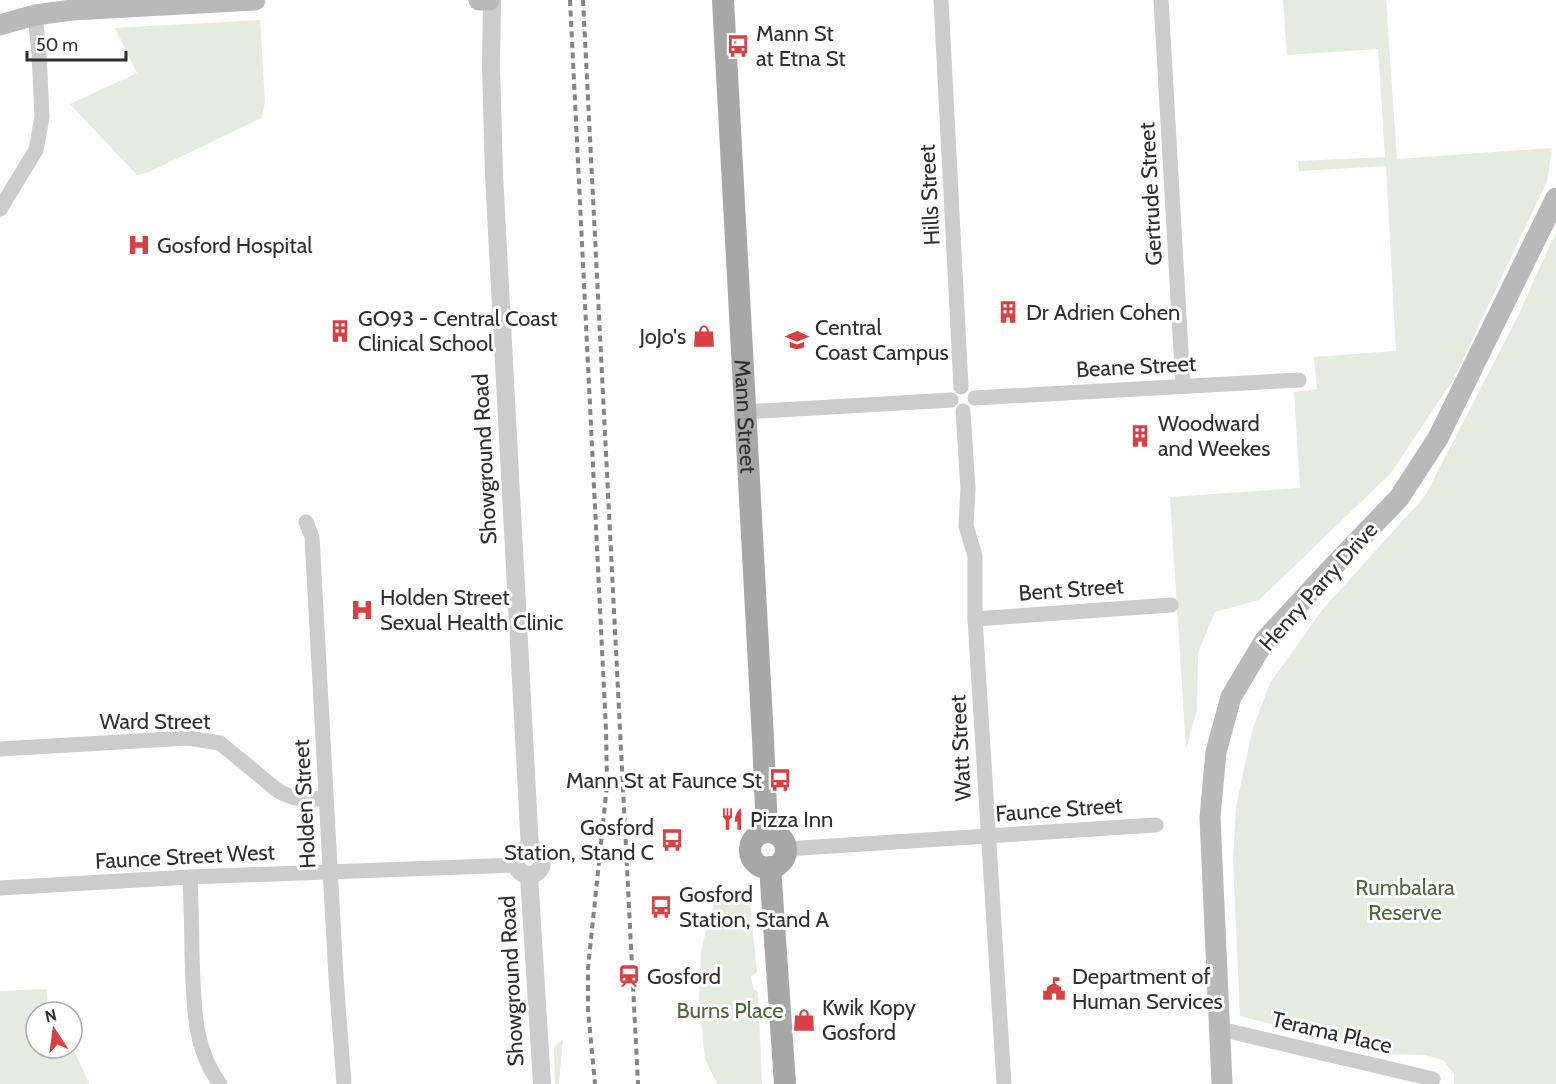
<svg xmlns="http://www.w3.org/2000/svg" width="1556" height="1084" viewBox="0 0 1556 1084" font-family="Cabin,sans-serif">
<rect width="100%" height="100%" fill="#fff"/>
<g fill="#e5ebde">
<polygon points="1283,0 1386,0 1397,159 1552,148 1547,181 1454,378 1391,473 1259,600 1215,612 1198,652 1197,710 1186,749 1170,497 1300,488 1294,392 1317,389 1314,357 1396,351 1386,166 1299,171 1298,161 1385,157 1378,49 1287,55"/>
<polygon points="260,20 265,103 261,118 147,173 137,175 70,104 137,73 115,28"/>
<polygon points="1556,232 1556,1084 1454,1084 1454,1074 1443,1060 1425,1055 1387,1054 1240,1016 1233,859 1236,807 1252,731 1270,683 1323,609 1425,496 1518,316"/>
<polygon points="733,889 745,891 750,904 757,972 751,977 753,988 758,992 762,1084 717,1084 705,1059 699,1000 701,952 709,917 718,896"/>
<polygon points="46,989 48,1007 54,1007 56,1012 36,1012 36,1048 72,1048 72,1046 89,1084 0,1084 0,991"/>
<polygon points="563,1039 559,1084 555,1084 554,1048"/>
</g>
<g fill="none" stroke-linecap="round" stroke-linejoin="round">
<g stroke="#ccc" stroke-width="15">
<polyline points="941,0 961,387"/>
<polyline points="1161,0 1183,386"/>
<polyline points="0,209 36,150 42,117 39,53 35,15"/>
<polyline points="975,398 1299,380"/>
<polyline points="963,411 968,489 966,526 975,556 975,619 1004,1084"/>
<polyline points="744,412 951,400"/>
<polyline points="306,522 312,537 336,977 344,1084"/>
<polyline points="975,619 1171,605"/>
<path d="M0,749l188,-11 32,5 57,47c18,11 29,10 49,8"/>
<polyline points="786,849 1156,825"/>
<path d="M190,877c1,27 2,53 2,79 2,44 0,91 28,128"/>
<polyline points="0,888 190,877 517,865"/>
<polyline points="1220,1029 1433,1079"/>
</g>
<g stroke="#ccc" stroke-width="18">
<polyline points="492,0 491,66 494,175 530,849"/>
<circle cx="529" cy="862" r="13"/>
<polyline points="529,875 542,1084"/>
</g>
<g stroke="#b9b9b9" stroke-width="21">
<polyline points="479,0 489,0"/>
<polyline points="0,25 35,15 72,10 255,0"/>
<polyline points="1222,1084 1210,817 1216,752 1231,697 1265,640 1328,572 1399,498 1438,438 1556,198"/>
</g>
<g stroke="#a7a7a7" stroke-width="22">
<path id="s1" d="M723,0l40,739 4,93"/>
<circle cx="768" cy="850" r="18"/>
<polyline points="770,867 785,1084"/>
</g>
<g stroke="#848484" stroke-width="4" stroke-dasharray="6 4.5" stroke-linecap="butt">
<polyline points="570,0 606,730 607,785 588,968 588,1010 595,1084"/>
<polyline points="583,0 638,1084"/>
</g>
</g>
<defs>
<g id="bus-bare" transform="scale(1.8)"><path d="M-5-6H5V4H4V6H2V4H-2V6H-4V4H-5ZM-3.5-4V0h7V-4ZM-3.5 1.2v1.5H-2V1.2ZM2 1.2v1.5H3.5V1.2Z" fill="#d84043" stroke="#fff" stroke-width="2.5" paint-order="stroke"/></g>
<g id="hospital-bare" transform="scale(1.8)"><path d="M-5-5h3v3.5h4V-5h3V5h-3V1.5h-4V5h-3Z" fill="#d84043" stroke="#fff" stroke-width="2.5" paint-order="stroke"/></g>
<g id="building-bare" transform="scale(1.8)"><path d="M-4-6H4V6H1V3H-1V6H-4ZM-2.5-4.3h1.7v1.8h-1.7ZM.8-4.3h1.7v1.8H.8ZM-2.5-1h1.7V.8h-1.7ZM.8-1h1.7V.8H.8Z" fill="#d84043" stroke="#fff" stroke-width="2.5" paint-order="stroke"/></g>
<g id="shop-bare" transform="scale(1.8)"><path d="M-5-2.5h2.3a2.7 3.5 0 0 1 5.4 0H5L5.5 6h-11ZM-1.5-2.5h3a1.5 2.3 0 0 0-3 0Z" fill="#d84043" stroke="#fff" stroke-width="2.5" paint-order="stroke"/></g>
<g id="university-bare" transform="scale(1.8)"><path d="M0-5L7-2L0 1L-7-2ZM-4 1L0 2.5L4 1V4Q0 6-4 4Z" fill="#d84043" stroke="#fff" stroke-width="2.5" paint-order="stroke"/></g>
<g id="restaurant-bare" transform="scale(1.8)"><path d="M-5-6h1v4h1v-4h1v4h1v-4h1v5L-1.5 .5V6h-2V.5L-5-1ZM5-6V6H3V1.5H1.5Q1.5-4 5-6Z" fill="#d84043" stroke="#fff" stroke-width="2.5" paint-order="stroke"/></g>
<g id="station-bare" transform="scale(1.8)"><path d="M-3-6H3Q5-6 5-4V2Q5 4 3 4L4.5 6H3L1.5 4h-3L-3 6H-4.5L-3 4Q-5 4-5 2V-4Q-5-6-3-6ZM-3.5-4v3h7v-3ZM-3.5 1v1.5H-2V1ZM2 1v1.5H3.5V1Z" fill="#d84043" stroke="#fff" stroke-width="2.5" paint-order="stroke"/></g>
<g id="civic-bare" transform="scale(1.8)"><path d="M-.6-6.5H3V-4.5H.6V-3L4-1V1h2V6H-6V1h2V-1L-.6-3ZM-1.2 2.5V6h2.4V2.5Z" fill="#d84043" stroke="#fff" stroke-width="2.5" paint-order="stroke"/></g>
</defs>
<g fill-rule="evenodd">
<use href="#bus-bare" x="738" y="46"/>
<use href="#hospital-bare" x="139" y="245"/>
<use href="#building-bare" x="1008" y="312"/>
<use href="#building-bare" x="340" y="331"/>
<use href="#shop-bare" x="704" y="336"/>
<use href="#university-bare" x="797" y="340"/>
<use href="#building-bare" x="1140" y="436"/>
<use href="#hospital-bare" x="362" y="610"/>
<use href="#bus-bare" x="780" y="780"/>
<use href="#restaurant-bare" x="732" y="819"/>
<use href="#bus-bare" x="672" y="840"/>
<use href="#bus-bare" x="661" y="907"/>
<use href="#station-bare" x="629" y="976"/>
<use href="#civic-bare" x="1054" y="989"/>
<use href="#shop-bare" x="804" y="1020"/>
</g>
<g text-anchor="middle" stroke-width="6" stroke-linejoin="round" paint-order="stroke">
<g font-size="22" fill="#2f2f2f" stroke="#fff" text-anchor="start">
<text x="756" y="41">Mann St<tspan x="756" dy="25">at Etna St</tspan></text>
<text x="157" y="253">Gosford Hospital</text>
<text x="1026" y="320">Dr Adrien Cohen</text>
<text x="358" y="326">GO93 - Central Coast<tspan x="358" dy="25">Clinical School</tspan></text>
<text x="815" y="335">Central<tspan x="815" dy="25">Coast Campus</tspan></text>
<text x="686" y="344" text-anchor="end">JoJo's</text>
<text x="1158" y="431">Woodward<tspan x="1158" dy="25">and Weekes</tspan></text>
<text x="380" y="605">Holden Street<tspan x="380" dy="25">Sexual Health Clinic</tspan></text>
<text x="762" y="788" text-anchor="end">Mann St at Faunce St</text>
<text x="750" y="827">Pizza Inn</text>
<text x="654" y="835" text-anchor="end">Gosford<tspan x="654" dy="25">Station, Stand C</tspan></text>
<text x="679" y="902">Gosford<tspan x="679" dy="25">Station, Stand A</tspan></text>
<text x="647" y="984">Gosford</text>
<text x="1072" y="984">Department of<tspan x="1072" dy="25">Human Services</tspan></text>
<text x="822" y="1015">Kwik Kopy<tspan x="822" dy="25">Gosford</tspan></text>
</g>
<g font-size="22" fill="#2f2f2f" stroke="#fff">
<text transform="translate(1150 194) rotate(-93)" y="8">Gertrude Street</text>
<text transform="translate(929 195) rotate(-93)" y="8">Hills Street</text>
<text transform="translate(1136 366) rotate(-3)" y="8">Beane Street</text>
<text dy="8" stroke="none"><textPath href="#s1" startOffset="417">Mann Street</textPath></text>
<text transform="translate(484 459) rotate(-93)" y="8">Showground Road</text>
<text transform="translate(1318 586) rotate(-48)" y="8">Henry Parry Drive</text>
<text transform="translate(1071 589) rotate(-4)" y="8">Bent Street</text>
<text x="155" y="729">Ward Street</text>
<text transform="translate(960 748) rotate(-93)" y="8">Watt Street</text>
<text transform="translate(304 804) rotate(-93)" y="8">Holden Street</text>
<text transform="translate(1059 809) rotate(-4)" y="8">Faunce Street</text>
<text transform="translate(185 856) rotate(-3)" y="8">Faunce Street West</text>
<text transform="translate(511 981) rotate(-93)" y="8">Showground Road</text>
<text transform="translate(1332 1032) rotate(13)" y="8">Terama Place</text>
</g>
<g font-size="22" fill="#506840" stroke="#fff">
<text x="1405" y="895">Rumbalara<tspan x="1405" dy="25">Reserve</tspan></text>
<text x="730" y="1018">Burns Place</text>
</g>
</g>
<g transform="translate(54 1030) rotate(347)"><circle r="28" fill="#ffffff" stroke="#acacac" stroke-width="1.5"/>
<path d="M0-4.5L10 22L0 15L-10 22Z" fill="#d84043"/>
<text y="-9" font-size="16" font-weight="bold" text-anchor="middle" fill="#2f2f2f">N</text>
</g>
<path d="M27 51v9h99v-9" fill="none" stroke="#2f2f2f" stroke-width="3"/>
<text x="36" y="51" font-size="18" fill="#2f2f2f" stroke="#ffffff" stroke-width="4.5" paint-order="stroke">50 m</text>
</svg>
